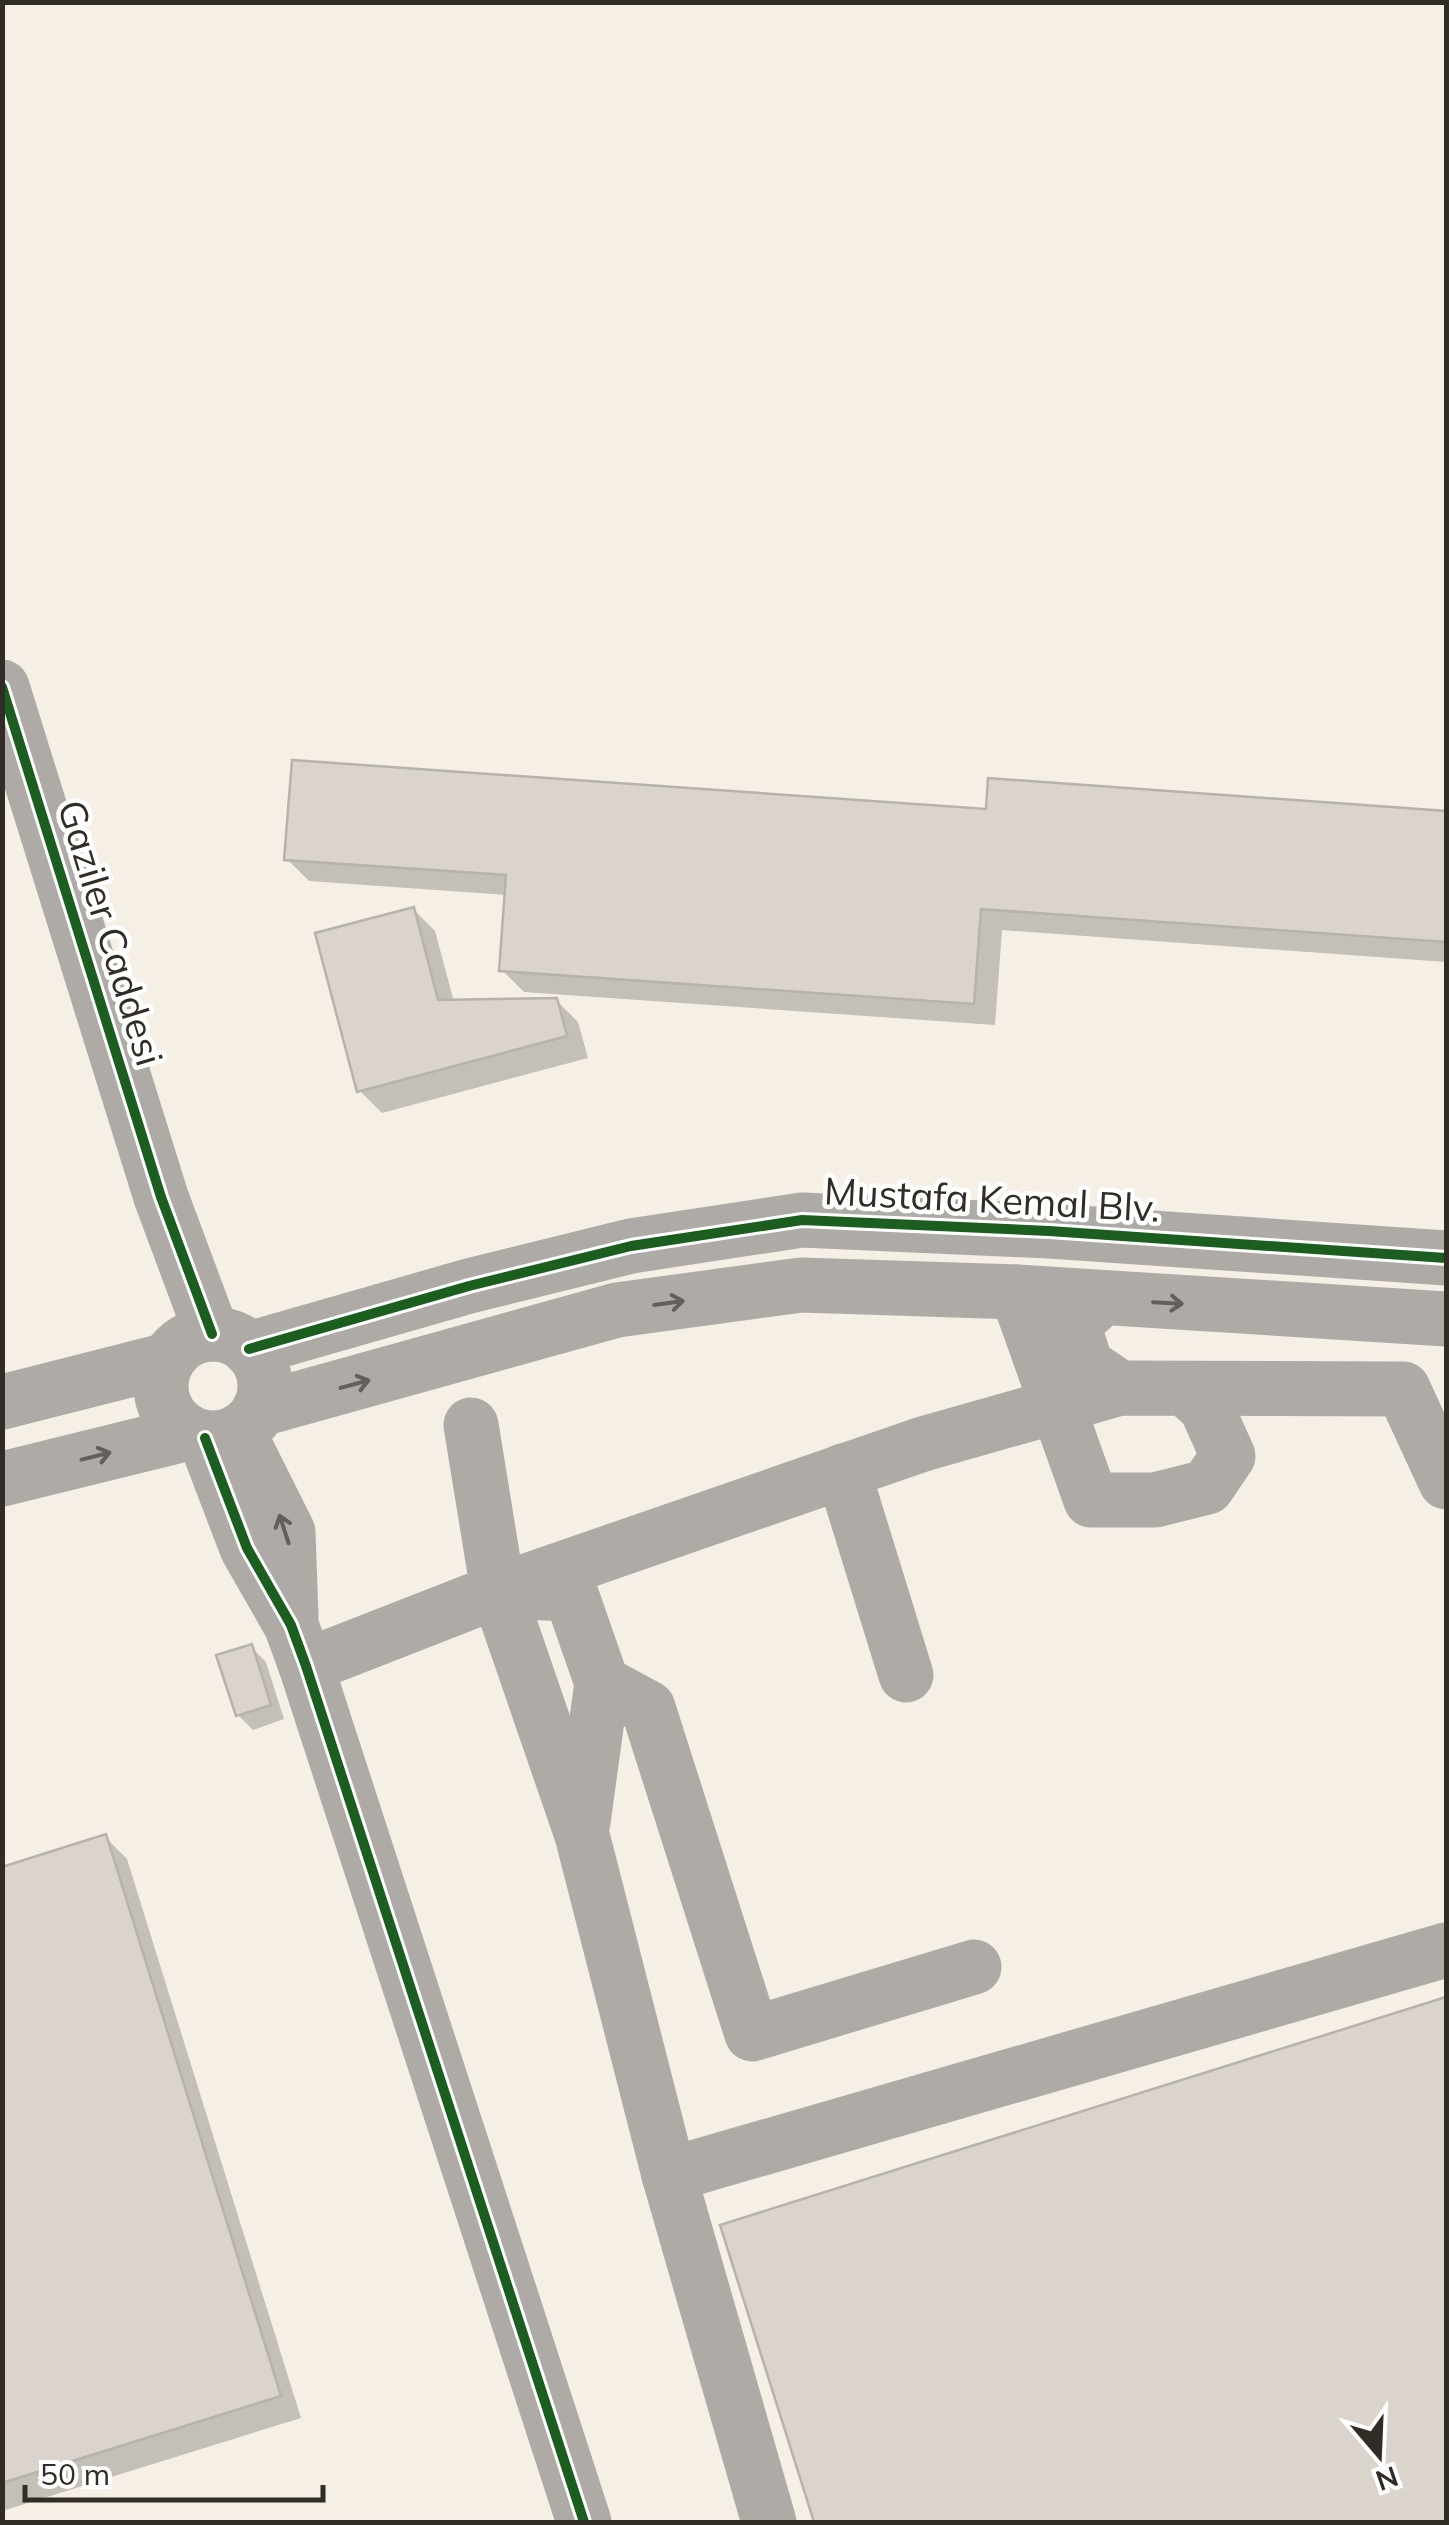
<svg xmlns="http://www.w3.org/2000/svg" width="1449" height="2525" viewBox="0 0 1449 2525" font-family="Mulish,sans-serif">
<rect width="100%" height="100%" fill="#f5efe5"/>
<g fill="#0003">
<polygon points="990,781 1446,813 1446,962 1002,930 995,1025 524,992 502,970 507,895 309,881 287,859 988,811"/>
<polygon points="413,909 435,931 454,1002 556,1000 578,1022 588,1058 382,1113 360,1091"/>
<polygon points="251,1647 266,1662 284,1719 253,1730 238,1715"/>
<polygon points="105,1837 127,1859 301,2418 2,2511 2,1869"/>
<polygon points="1446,1999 1446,2522 816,2522 723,2227"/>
</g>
<g fill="#dad4cc" stroke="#b7b2ab" stroke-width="2.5">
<polygon points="292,760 986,809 988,778 1446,811 1446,942 981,909 974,1004 499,971 506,875 284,860"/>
<polygon points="414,907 438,1000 557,998 567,1036 357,1092 315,933"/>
<polygon points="252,1644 271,1705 236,1716 216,1655"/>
<polygon points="106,1834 281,2396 2,2483 2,1867"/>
<polygon points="1446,1997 1446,2522 814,2522 720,2225"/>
</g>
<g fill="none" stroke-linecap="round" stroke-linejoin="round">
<g stroke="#aeaba7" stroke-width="55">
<polyline points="2,687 161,1197 212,1334"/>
<polyline points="1017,1292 1091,1500 1155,1500 1207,1487 1228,1456 1206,1407 1186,1389"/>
<polyline points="1101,1299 1080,1318 1076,1334 1086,1365 1120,1388"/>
<circle cx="213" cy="1386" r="52"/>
<polyline points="249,1349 469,1286 631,1246 802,1220 1049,1231 1446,1258"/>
<polyline points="2,1402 168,1360"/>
<polyline points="261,1409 617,1310 801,1285 1017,1292 1446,1319"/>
<polyline points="471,1425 498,1591"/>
<polyline points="238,1432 288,1532 291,1617"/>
<polyline points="205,1438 247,1548 291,1625 306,1666 584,2522"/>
<polyline points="843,1471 906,1675"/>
<polyline points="2,1479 189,1433"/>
<polyline points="306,1666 498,1591 571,1594 602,1683 648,1708 752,2034 974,1967"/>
<polyline points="583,1822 602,1683"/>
<polyline points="669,2175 1446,1950"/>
<polyline points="769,2522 669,2175 582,1835 498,1591 923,1444 1120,1388 1403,1389 1446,1482"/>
</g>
<g stroke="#fff" stroke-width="16">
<g id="cycleway">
<polyline points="2,687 161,1197 212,1334"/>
<polyline points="249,1349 469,1286 631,1246 802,1220 1049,1231 1446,1258"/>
<polyline points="205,1438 247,1548 291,1625 306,1666 584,2522"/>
</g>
</g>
<use href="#cycleway" stroke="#1b5e20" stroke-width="10"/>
</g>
<defs><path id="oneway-shaft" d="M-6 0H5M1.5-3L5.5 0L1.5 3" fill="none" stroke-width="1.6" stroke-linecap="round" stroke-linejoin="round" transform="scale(2.5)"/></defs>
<g stroke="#635f5a">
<use href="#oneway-shaft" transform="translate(669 1303) rotate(-8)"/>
<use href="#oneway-shaft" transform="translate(1168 1303) rotate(3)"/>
<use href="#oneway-shaft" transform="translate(355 1384) rotate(-15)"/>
<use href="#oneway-shaft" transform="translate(96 1456) rotate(-14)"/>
<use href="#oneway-shaft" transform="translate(284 1529) rotate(-108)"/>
</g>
<g text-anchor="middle" stroke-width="9" stroke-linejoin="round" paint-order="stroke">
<g font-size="38" fill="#312c26" stroke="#fff">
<text transform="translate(110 933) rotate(73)" y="13">Gaziler Caddesi</text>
<text transform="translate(992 1200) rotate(3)" y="13">Mustafa Kemal Blv.</text>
</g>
</g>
<rect width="1449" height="2525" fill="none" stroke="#312c26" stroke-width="10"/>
<g transform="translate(1379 2455) rotate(161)" stroke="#ffffff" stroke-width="8" paint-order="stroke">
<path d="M0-8L18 38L0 25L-18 38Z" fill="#312c26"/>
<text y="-15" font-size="28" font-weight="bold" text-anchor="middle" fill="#312c26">N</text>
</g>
<path d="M25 2485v15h298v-15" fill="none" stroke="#312c26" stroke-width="5"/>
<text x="40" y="2485" font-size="30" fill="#312c26" stroke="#ffffff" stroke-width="8" paint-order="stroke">50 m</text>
</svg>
